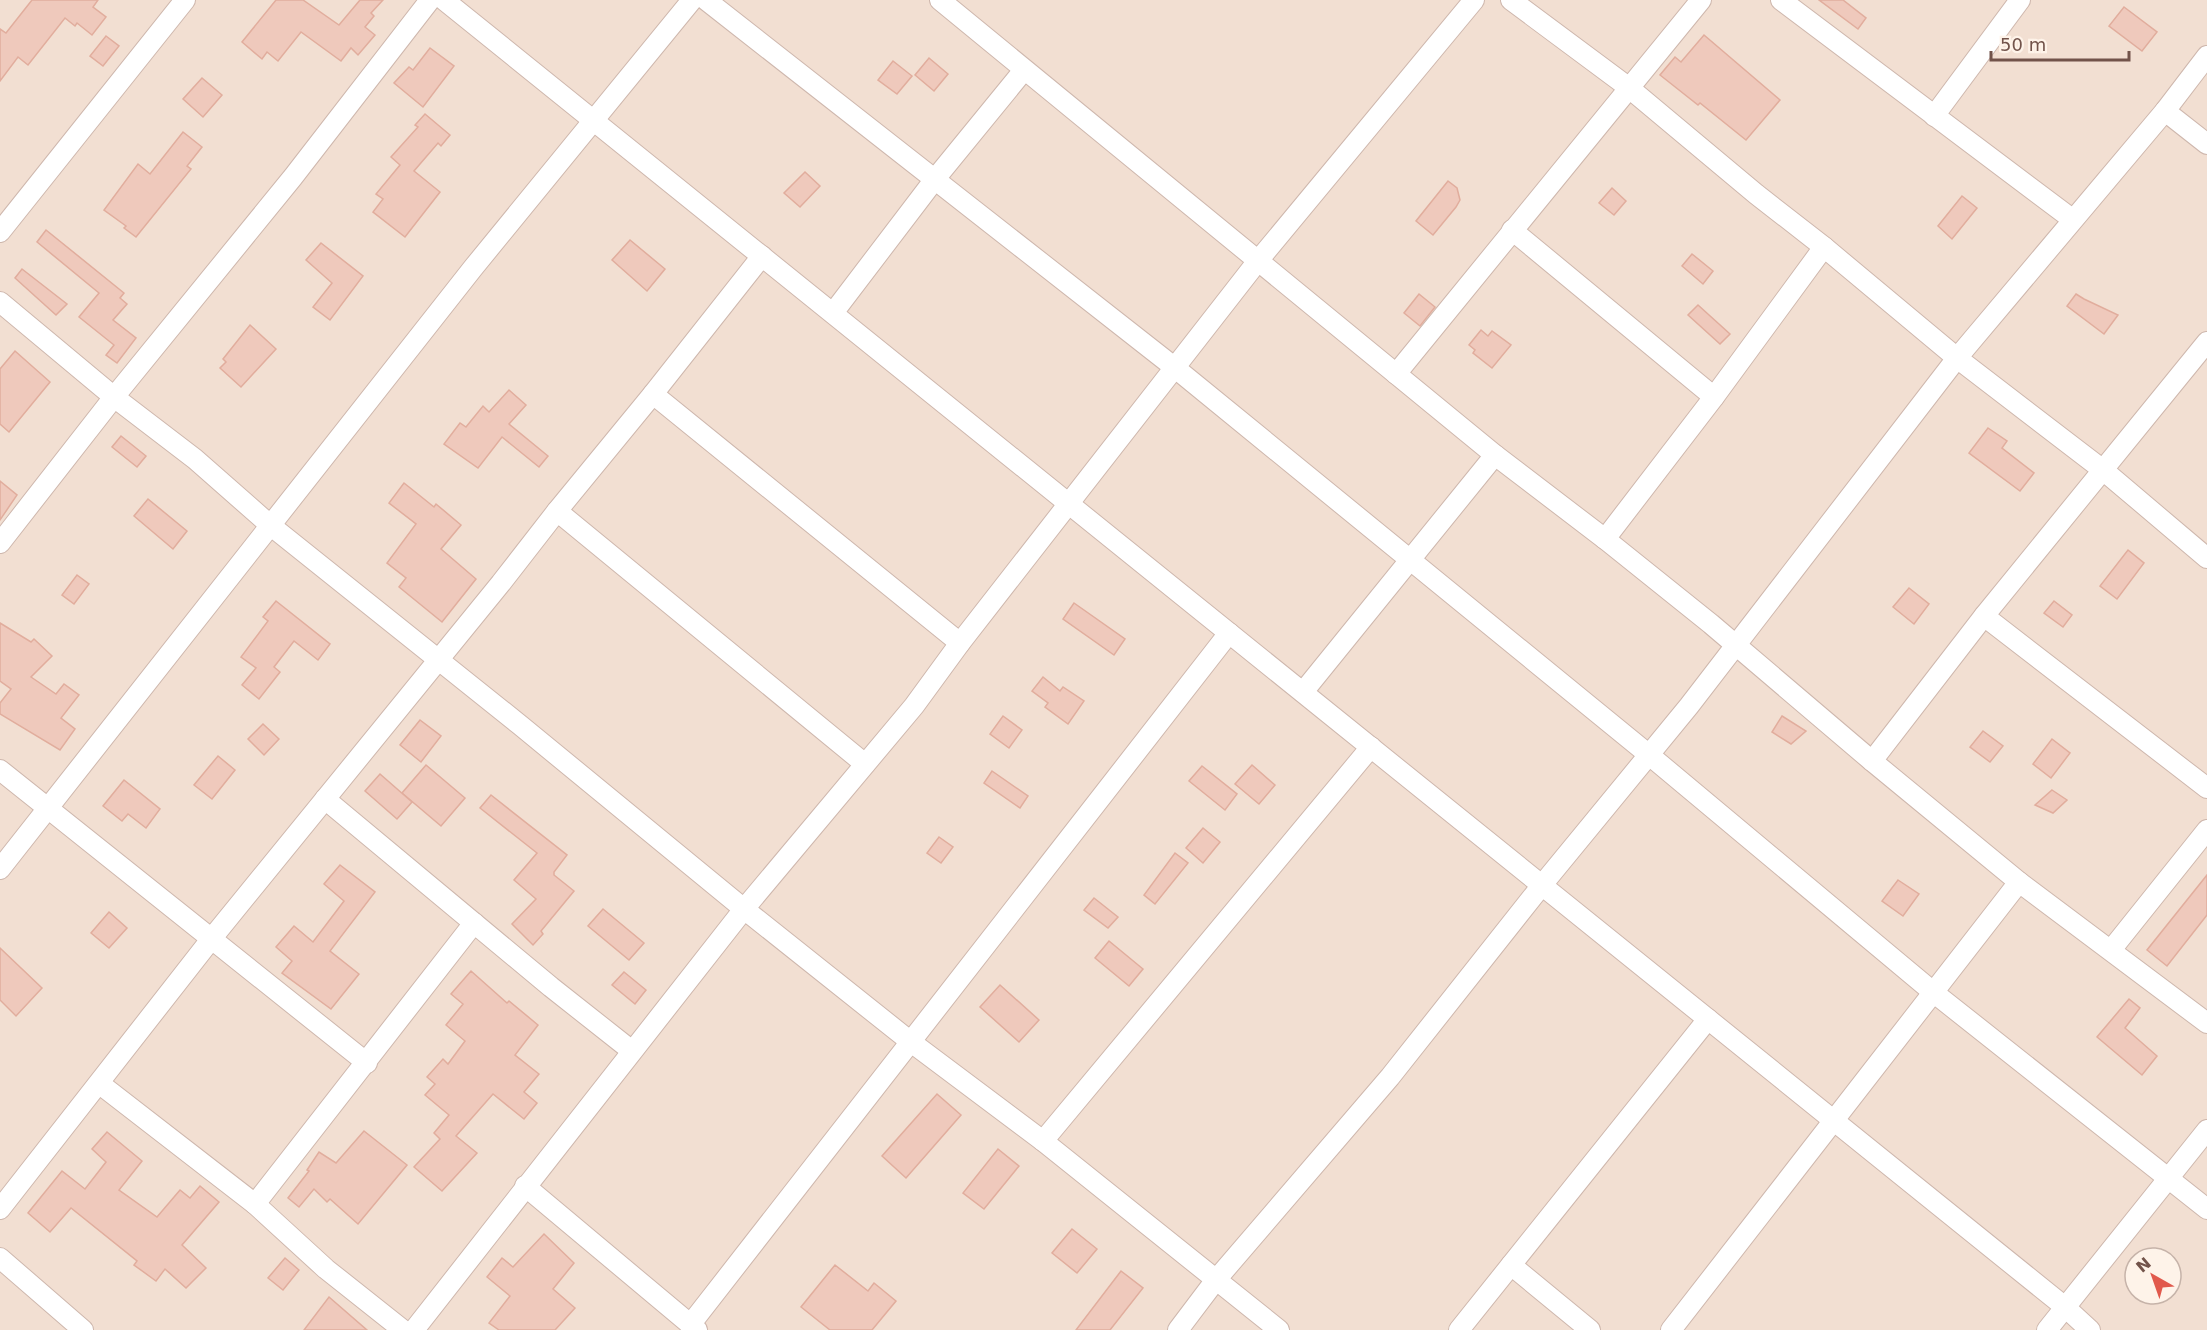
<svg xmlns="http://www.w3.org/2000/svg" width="2207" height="1330" viewBox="0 0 2207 1330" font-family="'DejaVu Sans',sans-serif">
<rect width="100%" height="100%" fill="#fbeee3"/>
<path fill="#f2dfd2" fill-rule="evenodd" d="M0,0h2207v1330h-2207zM2135,1258h36v36h-36z"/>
<g fill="#efc9bc" stroke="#e1ad9d" stroke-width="1.5">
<polygon points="32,0 98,0 93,7 106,17 92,35 77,23 75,26 65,18 28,65 18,57 0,81 0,29 6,33"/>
<polygon points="276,0 303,0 339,25 360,0 383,0 371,13 374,16 365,27 375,35 358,55 351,48 341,61 301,32 278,61 267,52 262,59 242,42"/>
<polygon points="1819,0 1843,0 1866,18 1858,29"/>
<polygon points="2124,7 2157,32 2142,51 2109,26"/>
<polygon points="1704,35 1780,100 1746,140 1700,103 1698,105 1660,75 1675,57 1681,62"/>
<polygon points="106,36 119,46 103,66 90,56"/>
<polygon points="430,48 454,66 423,107 394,83 409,67 413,70"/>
<polygon points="929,58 948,74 934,91 915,75"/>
<polygon points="893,61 912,76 897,94 878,80"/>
<polygon points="202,78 222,95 203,117 183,99"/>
<polygon points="425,114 450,135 441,146 438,143 414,171 440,192 405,237 373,212 383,199 376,194 400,165 391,157 418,127 415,125"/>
<polygon points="183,132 202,147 187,166 191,169 136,237 124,228 126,226 104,210 138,164 150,174"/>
<polygon points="805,172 820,186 800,207 784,193"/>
<polygon points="1448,181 1457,188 1460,200 1456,207 1433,235 1416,221"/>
<polygon points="1612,188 1626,201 1614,215 1599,203"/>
<polygon points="1962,196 1977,208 1952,239 1938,226"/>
<polygon points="46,230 124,293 120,298 127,304 113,320 136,338 117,363 106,355 114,345 79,317 99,293 37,242"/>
<polygon points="630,240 665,269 647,291 612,260"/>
<polygon points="321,243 363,276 330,320 313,307 332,283 306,260"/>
<polygon points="1692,254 1713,271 1703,284 1682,266"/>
<polygon points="22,269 67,304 56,315 15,278"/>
<polygon points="1419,294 1435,307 1420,326 1404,313"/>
<polygon points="2076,294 2084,299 2118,315 2104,334 2067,306"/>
<polygon points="1698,305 1730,334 1720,344 1688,315"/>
<polygon points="250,325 276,349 241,387 220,368 226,362 223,359"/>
<polygon points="1481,330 1488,336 1492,331 1511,345 1492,368 1473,353 1475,350 1469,345"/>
<polygon points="15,351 50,382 9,432 0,424 0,369"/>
<polygon points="509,390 526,405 509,424 548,456 539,467 502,437 478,468 444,444 460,423 466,427 483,406 489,412"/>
<polygon points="1988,428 2007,441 2002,448 2034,473 2020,491 1969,453"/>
<polygon points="121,436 146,456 137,467 112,447"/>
<polygon points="0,481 17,495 0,520"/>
<polygon points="404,483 434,507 436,504 461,525 441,549 476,579 442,622 399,587 406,578 387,563 416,524 389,503"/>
<polygon points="148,499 187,531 173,549 134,516"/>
<polygon points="2128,550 2144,563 2117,599 2100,586"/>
<polygon points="77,575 89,584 74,604 62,595"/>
<polygon points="1909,588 1929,604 1914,624 1893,607"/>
<polygon points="276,601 330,644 318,660 294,641 274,667 280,672 259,699 242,685 256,668 241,657 268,621 263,617"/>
<polygon points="2054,601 2072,615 2063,627 2044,613"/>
<polygon points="1074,603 1125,639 1114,655 1063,619"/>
<polygon points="0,623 31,642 34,639 52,656 31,677 56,694 64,684 79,695 61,718 75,729 60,750 0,714 0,703 11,689 0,681"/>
<polygon points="1043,677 1060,691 1063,687 1084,701 1068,724 1045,707 1048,703 1032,691"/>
<polygon points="1003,716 1022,730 1009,748 990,734"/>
<polygon points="1782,716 1806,731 1791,744 1772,732"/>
<polygon points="420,720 441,736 421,762 400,745"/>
<polygon points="263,724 279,739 264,755 248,739"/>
<polygon points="1983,731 2003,746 1990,762 1970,747"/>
<polygon points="2052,739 2070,753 2051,778 2033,764"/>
<polygon points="218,756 235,770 212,799 194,785"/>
<polygon points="426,765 465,798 441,826 402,793"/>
<polygon points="1252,765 1275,785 1259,804 1235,784"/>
<polygon points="1202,766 1237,794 1225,810 1189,781"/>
<polygon points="992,771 1028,796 1020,808 984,783"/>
<polygon points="380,774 412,802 397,819 365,791"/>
<polygon points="124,780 160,809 146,828 128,814 122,821 103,806"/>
<polygon points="2052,790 2067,800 2053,813 2035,805"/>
<polygon points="491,795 567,855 554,872 554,875 574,891 541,931 543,934 533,945 512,924 536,899 514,880 537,853 480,808"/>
<polygon points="1203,828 1220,842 1203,863 1186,848"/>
<polygon points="939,837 953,847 941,863 927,853"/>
<polygon points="1175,853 1188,863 1155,904 1144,895"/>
<polygon points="340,865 375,892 330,951 359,974 331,1009 282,973 292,961 276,947 294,926 313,942 344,901 324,884"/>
<polygon points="2207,875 2207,915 2167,966 2147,950"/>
<polygon points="1898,880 1919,894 1903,916 1882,901"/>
<polygon points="1094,898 1118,917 1108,928 1084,910"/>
<polygon points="603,909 644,943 629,960 588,926"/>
<polygon points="109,912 127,928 109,948 91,933"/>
<polygon points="1109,941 1143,969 1129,986 1095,958"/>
<polygon points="0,948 42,988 16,1016 0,1000"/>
<polygon points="471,971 507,1003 509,1001 538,1025 515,1055 539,1074 524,1092 537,1103 524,1119 493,1094 456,1136 477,1153 442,1191 414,1167 440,1139 434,1133 449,1115 425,1095 435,1084 427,1077 443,1059 448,1064 465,1041 446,1025 463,1004 451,994"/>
<polygon points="624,972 646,990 635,1004 612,985"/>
<polygon points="1000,985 1039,1020 1019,1042 980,1007"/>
<polygon points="2129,999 2140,1008 2125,1028 2157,1056 2142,1075 2097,1037"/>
<polygon points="937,1094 961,1115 906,1178 882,1156"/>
<polygon points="364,1131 407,1165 358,1224 330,1199 327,1202 314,1189 299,1207 288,1198 309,1171 307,1170 319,1152 336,1163"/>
<polygon points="107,1132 142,1161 119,1190 157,1217 180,1190 190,1198 200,1186 219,1202 182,1245 206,1268 186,1288 165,1269 156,1281 134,1265 137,1261 71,1208 50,1232 28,1213 62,1171 85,1189 106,1162 92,1149"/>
<polygon points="998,1149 1019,1166 984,1209 963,1193"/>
<polygon points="1072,1229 1097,1249 1077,1273 1052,1253"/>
<polygon points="544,1234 574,1263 553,1289 575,1308 555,1330 499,1330 489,1323 510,1296 487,1277 502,1258 513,1267"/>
<polygon points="285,1258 299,1270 283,1290 268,1278"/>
<polygon points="835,1265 868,1291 874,1283 896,1301 872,1330 830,1330 801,1307"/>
<polygon points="1121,1271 1143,1288 1110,1330 1076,1330"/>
<polygon points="329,1297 367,1330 304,1330"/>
</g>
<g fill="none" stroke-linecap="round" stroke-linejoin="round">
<g stroke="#ceb7ad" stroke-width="22">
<g id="street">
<polyline points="444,0 2065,1307 2090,1330"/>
<polyline points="706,0 1174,367 1648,754 1933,992 2207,1209"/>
<polyline points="940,0 1495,455 1605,539 1711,624 1872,761 2019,882 2207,1023"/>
<polyline points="1511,0 1628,87 1756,194 1824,247 1714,397 1605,539"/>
<polyline points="1781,0 2072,219"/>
<polyline points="2165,111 2207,144"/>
<polyline points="1934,116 2020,0"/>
<polyline points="1512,230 1714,397"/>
<polyline points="0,232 185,0"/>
<polyline points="1824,247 1957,358 2103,470 2207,558"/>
<polyline points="0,302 114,397 195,459 270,525 520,725 744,909 911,1042 1043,1141 1279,1330"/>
<polyline points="833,313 935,179 1024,70"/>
<polyline points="1396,374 1701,0"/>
<polyline points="653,394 960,643"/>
<polyline points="557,511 865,764"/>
<polyline points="0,543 114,397 293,177 430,0"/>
<polyline points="1984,616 2207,788"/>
<polyline points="1303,692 1495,455"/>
<polyline points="1872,761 1984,616 2207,342"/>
<polyline points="0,770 367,1063"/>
<polyline points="325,799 551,987 632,1051"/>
<polyline points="0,869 473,268 692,0"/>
<polyline points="2111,950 2207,830"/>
<polyline points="100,1084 255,1204 326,1269 403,1330"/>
<polyline points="1043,1141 1371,747"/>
<polyline points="525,1186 697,1330"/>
<polyline points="255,1204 474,923"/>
<polyline points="0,1209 212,938 501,583 557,511 653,394 762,256"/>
<polyline points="0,1258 83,1330"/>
<polyline points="1511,1265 1590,1330"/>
<polyline points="690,1325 1229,633"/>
<polyline points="414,1330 744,909 914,706 960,643 1257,262 1474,0"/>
<polyline points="1178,1330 1215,1281 1390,1077 1542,885 1689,706 1957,358 2165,111 2207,56"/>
<polyline points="1459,1330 1708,1019"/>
<polyline points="1671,1330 2019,882"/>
<polyline points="2047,1330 2207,1130"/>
</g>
</g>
<use href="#street" stroke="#fff" stroke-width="20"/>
</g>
<g transform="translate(2153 1276) rotate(320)"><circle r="28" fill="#fef3e9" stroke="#c6b3a9" stroke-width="1.5"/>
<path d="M0-4.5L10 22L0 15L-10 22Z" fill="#e1594c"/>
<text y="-9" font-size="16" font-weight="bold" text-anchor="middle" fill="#72534a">N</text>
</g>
<path d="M1991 51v9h138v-9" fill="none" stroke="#72534a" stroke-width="3"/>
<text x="2000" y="51" font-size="18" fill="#72534a" stroke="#fef3e9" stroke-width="4.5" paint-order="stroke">50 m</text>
</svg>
